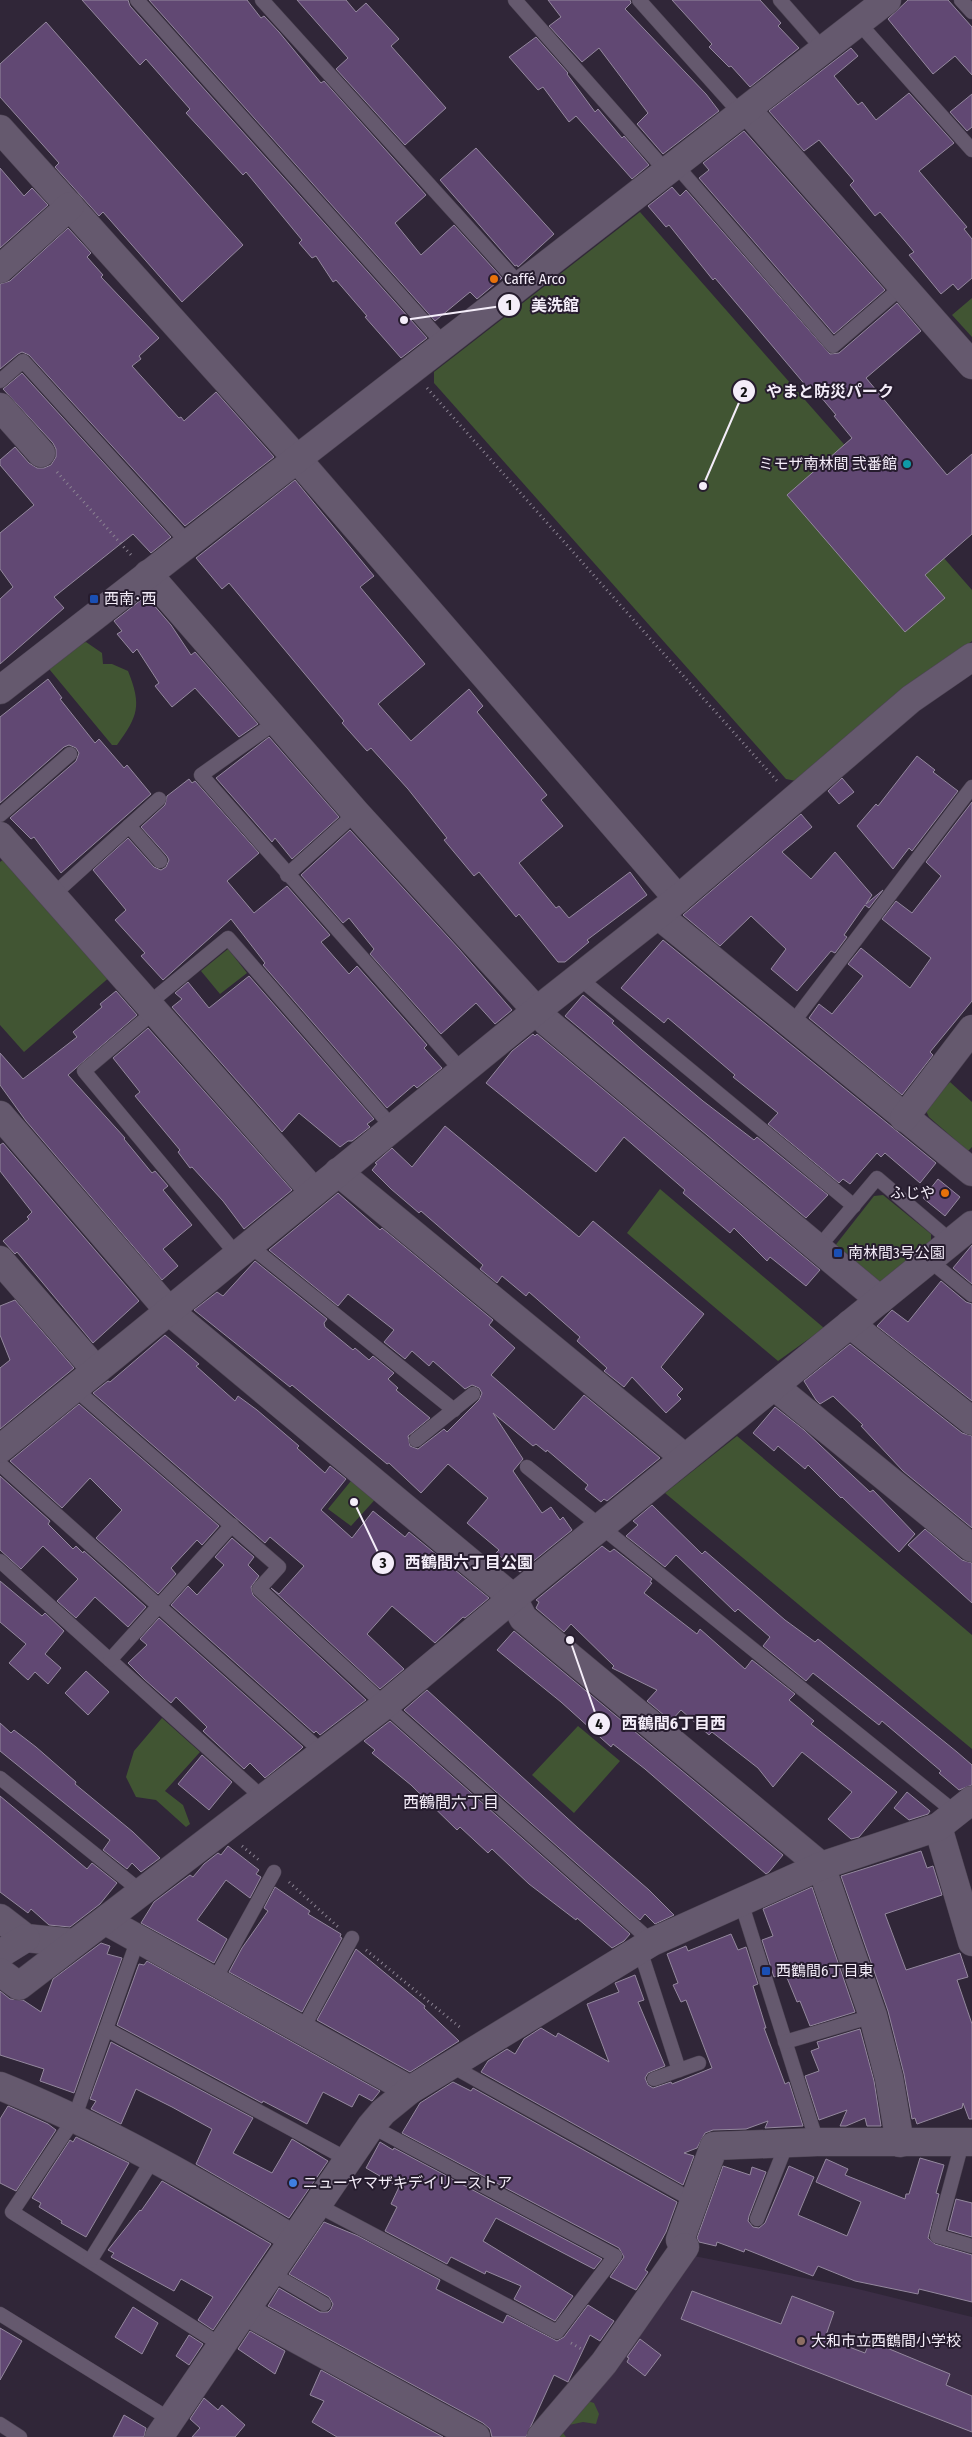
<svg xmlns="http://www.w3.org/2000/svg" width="972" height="2437" viewBox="0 0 972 2437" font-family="'Fira Sans Condensed','Noto Sans JP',sans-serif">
<rect width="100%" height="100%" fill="#302638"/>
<polygon fill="#3c2e46" points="689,2255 854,2288 972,2317 972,2437 551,2437"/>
<g fill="#415533">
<polygon points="640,212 972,590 972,641 796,781 786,779 434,383 434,372"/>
<polygon points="972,298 972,337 952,315"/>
<path d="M86,642l16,11 1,11h9l16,7c14,35 10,45 -11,74h-5l-67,-81 22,-15z"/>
<polygon points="7,856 112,975 24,1052 0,1025 0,862"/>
<polygon points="228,949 247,973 220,994 201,971"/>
<polygon points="950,1082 972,1102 972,1147 968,1151 929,1117 925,1109"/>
<polygon points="660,1189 824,1328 778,1361 627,1233"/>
<polygon points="883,1195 931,1234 931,1242 877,1289 834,1247 874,1196"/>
<polygon points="737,1436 972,1635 972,1749 665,1493"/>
<polygon points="355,1476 380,1494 351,1526 328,1509"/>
<polygon points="162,1718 200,1752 165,1791 183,1805 190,1824 186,1827 156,1800 136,1797 126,1777 134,1751"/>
<polygon points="578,1726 620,1761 574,1813 532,1775"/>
<polygon points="584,2400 594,2403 599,2414 596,2424 583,2422 569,2425 563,2433 566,2437 551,2437"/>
</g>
<g fill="#614873" stroke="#94889e">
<polygon points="82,0 128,0 130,6 427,338 401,358 365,317 367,316 336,280 333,282 316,256 312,258 299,243 302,240 246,172 243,175 186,113 190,109 146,59 140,65"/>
<polygon points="149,0 247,0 261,18 264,16 279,32 321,83 324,81 426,195 395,223 421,255 454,225 502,278 477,299 470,292 435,321"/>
<polygon points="297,0 346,0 356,12 366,3 399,39 391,46 446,108 405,145 336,69 348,58"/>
<polygon points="548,0 630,0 631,3 625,9 706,94 719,111 663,154 637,124 648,113 599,48 582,62 549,26 561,17"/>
<polygon points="672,0 760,0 781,23 778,26 799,48 750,87 731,66 729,67 709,47 712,44"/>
<polygon points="908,0 948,0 972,27 972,75 955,56 933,74 888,19"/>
<polygon points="46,22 243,245 182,302 103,212 99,216 55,167 59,163 0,97 0,64"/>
<polygon points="536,37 568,73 567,74 595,112 598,109 622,138 624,136 649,165 632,179 576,116 569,122 543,87 538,90 509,57"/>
<polygon points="851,48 858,56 834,76 858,105 862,102 876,120 909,93 954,143 919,171 967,227 964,229 972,239 972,278 958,290 953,284 941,294 909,255 914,252 905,241 880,212 875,216 850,185 854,181 819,140 804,151 769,111"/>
<polygon points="972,94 972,127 967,131 950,112"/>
<polygon points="744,131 885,290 834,334 699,178 709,170 703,163"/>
<polygon points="476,148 554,234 518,267 517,265 515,266 440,180"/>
<polygon points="0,168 24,196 32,188 48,205 0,248"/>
<polygon points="672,187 680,196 686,190 830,354 839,353 897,303 921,331 866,378 947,475 972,454 972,534 925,575 945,598 905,632 787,495 852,438 834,416 836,415 810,384 807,387 715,278 713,280 669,225 666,227 648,206"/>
<polygon points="68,228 91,253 87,257 103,275 101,277 159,338 139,356 141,359 132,366 179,418 181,417 184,421 216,392 274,457 185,526 29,355 22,352 18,354 0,369 0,284 10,281"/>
<polygon points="22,373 171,537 151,553 133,534 54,597 64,608 0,664 0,599 13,587 0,569 0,533 34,505 0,465 0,460 15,447 29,463 37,468 44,468 51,465 56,457 56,449 53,443 3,389"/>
<polygon points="295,480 374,576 360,587 425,664 378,704 411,741 469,689 483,706 477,712 547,795 541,800 563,826 519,863 556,908 559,906 569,918 630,872 647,895 587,940 589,942 565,962 558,962 519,914 516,917 479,872 474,876 444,840 447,838 408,789 371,748 367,751 342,723 344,721 229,583 222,589 196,558"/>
<polygon points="146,596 171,625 191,655 195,652 258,724 239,737 195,688 172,707 155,686 159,683 137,649 133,653 117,634 122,631 114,621"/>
<polygon points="48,679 62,698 60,699 95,743 99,739 124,768 127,765 151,794 61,873 34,837 31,839 10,818 76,761 79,753 76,748 69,745 64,747 0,803 0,717"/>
<polygon points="269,737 339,817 292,859 275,838 272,842 216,778"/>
<polygon points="917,756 935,770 933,772 958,791 912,851 909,848 893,869 857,826 876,804 878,806"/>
<polygon points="842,778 854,792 839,804 828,791"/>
<polygon points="189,779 192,783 195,781 259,853 227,881 254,913 287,886 330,935 321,942 349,974 357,966 427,1045 424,1048 442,1068 417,1088 414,1085 387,1108 263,965 265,963 231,919 163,980 141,956 145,953 115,920 126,910 93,870 128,838 154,867 161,870 166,867 169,860 167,856 141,827 165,805 167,796"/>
<polygon points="972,802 972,1001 930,1052 933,1055 902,1095 809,1018 819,1004 832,1014 863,976 848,964 861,948 910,988 931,958 882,919 896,901 912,913 941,876 926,862"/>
<polygon points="801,814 812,827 782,852 811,879 835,852 872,895 866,904 883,890 869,908 865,905 844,935 847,937 835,953 831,951 797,991 771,969 786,949 751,916 720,946 683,915"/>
<polygon points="350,830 459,949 512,1010 495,1024 476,1003 441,1034 370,954 374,949 349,918 343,923 301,875"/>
<polygon points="663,940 936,1163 920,1183 885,1153 881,1157 877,1153 850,1184 843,1179 839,1183 768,1124 778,1113 733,1077 735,1075 668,1018 664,1023 621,988"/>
<polygon points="249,976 374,1119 367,1124 370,1127 352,1141 348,1141 340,1147 299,1113 282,1132 172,1007 182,999 175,993 188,982 209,1008"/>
<polygon points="116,991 137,1015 68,1075 125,1138 124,1139 152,1173 155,1171 168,1186 163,1190 192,1225 163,1249 178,1266 162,1280 26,1121 0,1085 0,1053 23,1079 77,1037 73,1032 102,1007 100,1004"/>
<polygon points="583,995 614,1021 612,1023 641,1049 703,1101 754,1140 757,1137 828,1195 806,1218 565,1016"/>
<polygon points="148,1028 292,1190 244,1229 223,1201 192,1167 190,1168 178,1152 180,1150 135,1096 140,1092 113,1058"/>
<polygon points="533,1034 535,1036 537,1034 820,1270 806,1286 770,1257 767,1261 734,1228 730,1233 683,1193 685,1190 624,1137 596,1172 486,1083 512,1051"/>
<polygon points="445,1126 579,1237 593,1221 704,1314 661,1367 683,1389 677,1395 681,1399 666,1413 632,1377 624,1387 604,1371 607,1368 577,1341 580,1337 529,1292 526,1296 502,1276 497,1283 480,1269 483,1265 421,1211 419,1213 391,1189 372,1170 377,1164 375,1163 392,1148 412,1167"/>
<polygon points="3,1143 139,1301 93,1343 17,1252 15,1254 3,1241 29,1219 27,1217 32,1212 0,1171 0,1145"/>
<polygon points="938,1179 960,1197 945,1216 923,1198"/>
<polygon points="338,1193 380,1230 382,1228 493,1320 489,1325 515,1348 491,1375 554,1430 584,1395 660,1458 607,1501 604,1499 601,1502 585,1489 588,1485 547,1450 546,1452 536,1444 533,1446 493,1413 523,1459 513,1471 542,1513 551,1507 560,1520 563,1517 572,1530 520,1572 496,1553 499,1550 467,1523 488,1498 448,1464 421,1493 389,1463 387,1464 292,1385 290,1387 194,1310 217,1292 223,1296 255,1261 327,1319 324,1323 325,1327 353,1350 355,1348 369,1360 373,1356 394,1373 388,1379 398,1388 396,1390 430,1418 408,1436 410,1446 418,1449 444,1429 447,1432 479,1400 482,1393 479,1388 472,1385 465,1389 433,1361 429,1366 412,1351 405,1359 384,1342 394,1330 348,1294 338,1306 269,1250"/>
<polygon points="972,1245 972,1284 953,1268"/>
<polygon points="941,1281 966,1302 972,1304 972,1401 877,1326 892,1310 908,1322"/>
<polygon points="15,1300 74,1368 0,1429 0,1368 10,1360 0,1335 0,1306"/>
<polygon points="165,1335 199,1364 196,1366 235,1401 238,1396 257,1410 299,1446 297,1448 325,1473 330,1466 346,1479 321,1510 352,1538 373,1511 405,1537 409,1532 489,1598 465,1618 463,1617 435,1643 392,1606 367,1634 404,1669 380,1689 271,1588 279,1594 304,1566 270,1537 265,1543 93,1393 108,1381 110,1382"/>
<polygon points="850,1344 962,1433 972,1436 972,1528 903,1471 861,1426 863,1425 833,1396 820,1404 816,1400 804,1381"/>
<polygon points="79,1404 219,1526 202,1545 197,1540 171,1568 176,1574 158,1594 96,1538 122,1510 90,1478 62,1508 10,1461"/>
<polygon points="775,1407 804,1430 870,1492 873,1490 915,1534 899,1552 842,1497 841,1498 808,1465 805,1469 778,1446 774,1451 753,1433"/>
<polygon points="0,1476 50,1521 48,1524 73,1549 76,1546 83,1553 84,1551 146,1607 128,1627 95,1597 76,1618 57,1601 78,1579 43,1546 21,1569 0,1550"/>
<polygon points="652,1505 702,1554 705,1551 785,1620 815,1642 818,1639 957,1752 972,1765 972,1785 959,1790 939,1773 941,1771 882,1721 879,1725 813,1673 806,1681 763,1646 770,1637 738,1609 735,1612 676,1555 665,1567 626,1536 638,1525 633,1521"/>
<polygon points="925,1529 962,1560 972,1563 972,1603 908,1545"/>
<polygon points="232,1538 254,1557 248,1565 259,1576 251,1587 253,1595 366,1700 320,1735 316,1731 314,1733 171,1605 188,1586 197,1595 224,1565 215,1557"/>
<polygon points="602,1546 610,1552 614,1549 652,1579 650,1582 652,1583 644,1593 697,1634 700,1629 745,1669 752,1660 795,1694 789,1700 814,1721 811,1724 897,1792 859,1837 851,1839 828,1819 852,1792 802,1752 773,1787 758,1768 712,1732 709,1735 681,1710 671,1721 647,1701 657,1690 612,1668 614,1666 571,1624 564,1632 536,1608 539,1602 536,1600"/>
<polygon points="0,1581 42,1616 45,1613 64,1631 45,1654 61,1668 48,1684 35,1672 28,1680 9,1663 26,1644 0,1622"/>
<polygon points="159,1618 303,1747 300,1750 265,1778 250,1763 244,1769 203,1731 207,1727 176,1697 171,1703 144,1679 128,1663 147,1645 140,1639"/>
<polygon points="514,1631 783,1855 769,1872 766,1874 645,1769 613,1744 611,1747 561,1702 497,1650"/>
<polygon points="86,1671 109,1692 88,1715 65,1693"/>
<polygon points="427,1690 578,1828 649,1890 674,1915 655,1924 645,1914 640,1920 404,1710"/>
<polygon points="390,1721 630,1934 624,1941 612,1948 577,1918 576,1920 529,1884 492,1849 488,1853 460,1827 457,1830 411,1785 372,1753 375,1750 364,1741"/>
<polygon points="0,1723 11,1733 14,1730 36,1747 76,1782 75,1784 133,1832 160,1858 141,1872 132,1863 127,1869 103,1850 110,1840 0,1751"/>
<polygon points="202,1755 232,1782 209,1810 178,1784"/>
<polygon points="907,1792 930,1811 928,1814 909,1820 894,1808"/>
<polygon points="0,1796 87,1869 92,1863 117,1883 100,1904 70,1927 49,1925 31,1909 28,1913 0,1892"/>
<polygon points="228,1846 259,1870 256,1874 261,1877 250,1898 226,1880 197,1920 227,1939 214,1963 141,1923 154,1902 190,1875 193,1877 204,1864 218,1853 221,1855"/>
<polygon points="921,1851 927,1868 933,1866 942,1895 885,1914 906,1970 960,1953 968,1977 957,1980 972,2024 972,2119 969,2119 963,2103 962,2108 917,2124 915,2118 912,2119 904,2074 888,2011 841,1876"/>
<polygon points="275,1887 310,1911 308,1914 341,1934 340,1937 342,1938 302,2012 229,1972 242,1948 268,1911 264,1908"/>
<polygon points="812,1887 855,2012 810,2026 800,2001 797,2002 785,1973 774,1977 762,1940 773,1936 763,1909"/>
<polygon points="731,1934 738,1950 746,1947 758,1984 753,1986 766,2028 764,2028 785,2084 789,2082 803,2126 765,2128 768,2121 746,2129 713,2130 705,2133 697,2148 684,2153 694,2156 683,2185 481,2072 488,2061 507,2049 515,2054 524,2039 541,2028 556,2037 558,2033 609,2062 587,2004 619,1992 615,1983 635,1975 644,2000 638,2002 665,2066 648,2073 645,2078 648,2085 653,2088 671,2082 672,2084 712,2068 686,2000 681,2002 673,1985 678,1983 667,1954 686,1946 688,1951"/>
<polygon points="101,1943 110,1946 107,1954 122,1958 74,2093 40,2081 44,2069 0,2055 0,1991 10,1999 23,2000 41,2012 53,1979"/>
<polygon points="356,1949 425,2006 424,2008 459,2041 410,2072 317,2020"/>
<polygon points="147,1961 380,2091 372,2101 359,2094 352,2107 323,2092 307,2124 263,2101 262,2103 117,2025 139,1964 144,1965"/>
<polygon points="860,2029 874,2081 881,2126 867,2126 865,2118 846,2126 840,2126 847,2110 819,2120 805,2076 819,2071 811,2051 819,2048 817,2042"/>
<polygon points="111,2042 253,2118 233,2153 272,2173 292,2139 328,2161 289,2218 196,2164 212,2129 172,2107 136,2089 121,2124 91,2109 96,2101 90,2099"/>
<polygon points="453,2082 471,2091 473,2088 677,2202 666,2232 645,2270 648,2272 636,2290 610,2277 624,2257 619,2248 402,2133 420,2103"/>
<polygon points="8,2106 48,2124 56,2130 16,2191 0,2183 0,2119"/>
<polygon points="76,2137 129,2163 86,2237 61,2223 62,2221 39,2207 41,2203 32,2198 70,2140 73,2142"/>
<polygon points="380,2142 393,2150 394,2148 602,2259 594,2269 496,2218 483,2241 573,2296 555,2321 514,2299 521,2286 486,2271 485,2274 451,2257 447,2264 385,2231 397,2207 391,2204 399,2187 366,2168"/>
<polygon points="920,2158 944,2165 936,2193 939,2194 928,2238 935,2244 972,2255 972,2302 919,2289 918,2294 855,2281 818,2266 813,2276 745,2249 744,2252 717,2242 716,2246 699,2242 697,2238 723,2166 750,2175 752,2167 766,2172 749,2216 748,2221 753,2227 759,2228 765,2223 789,2166 814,2177 798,2215 847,2236 861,2202 816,2182 826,2159 848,2169 845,2175 905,2199 906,2194 909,2194"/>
<polygon points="162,2181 271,2244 213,2330 198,2320 213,2297 181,2279 174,2291 111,2257 114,2253 108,2250 140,2210 141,2211"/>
<polygon points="956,2199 972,2203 972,2237 948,2230"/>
<polygon points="324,2222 358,2236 440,2280 436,2289 503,2323 507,2315 557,2341 564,2337 588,2305 614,2321 600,2341 590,2335 568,2382 554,2375 526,2437 492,2437 490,2429 483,2423 268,2306 279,2288 320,2312 328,2312 331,2309 333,2304 329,2297 289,2274"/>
<polygon points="692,2291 781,2324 792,2296 834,2312 825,2338 865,2353 870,2341 950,2374 946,2385 972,2396 972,2432 681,2319"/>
<polygon points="133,2307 158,2323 142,2354 115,2337"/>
<polygon points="0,2328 22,2341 0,2380"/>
<polygon points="250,2331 285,2351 275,2374 238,2349"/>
<polygon points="189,2335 203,2344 189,2365 176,2356"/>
<polygon points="640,2339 661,2355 645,2376 627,2362 629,2358 627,2357"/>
<polygon points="321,2370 443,2437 337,2437 312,2422 324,2401 310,2395"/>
<polygon points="204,2398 218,2410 222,2405 245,2425 235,2437 192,2437 200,2428 190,2419"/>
<polygon points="124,2415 146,2428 144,2437 113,2437"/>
</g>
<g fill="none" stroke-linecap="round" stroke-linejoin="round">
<g stroke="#4d4453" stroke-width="15">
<g id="lane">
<polyline points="137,0 444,344"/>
<polyline points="262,0 520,285"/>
<polyline points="515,0 666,171"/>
<polyline points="639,0 741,114"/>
<polyline points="780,0 823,49"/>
<polyline points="961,0 972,12"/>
<polyline points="858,22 972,150"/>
<polyline points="675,164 833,346 903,286"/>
<polyline points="0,381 23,361 189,544"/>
<polyline points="276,722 201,775 462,1071"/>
<polyline points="0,815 70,754"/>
<polyline points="129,826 159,799"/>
<polyline points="287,875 356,813"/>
<polyline points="53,895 129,826 160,861"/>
<polyline points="578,977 854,1206"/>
<polyline points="148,1004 228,938 393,1128"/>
<polyline points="155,1011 84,1071 237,1255"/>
<polyline points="791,1025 972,787"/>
<polyline points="249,1245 454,1410"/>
<polyline points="818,1248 877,1178 952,1242"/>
<polyline points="929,1260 972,1295"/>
<polyline points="74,1388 279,1567 259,1589 385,1705 652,1942"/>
<polyline points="416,1440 473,1394"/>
<polyline points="0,1464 322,1752"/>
<polyline points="527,1467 956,1813"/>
<polyline points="0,1561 263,1798"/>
<polyline points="110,1660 232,1525"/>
<polyline points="0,1778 143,1893"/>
<polyline points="741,1902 817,2142"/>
<polyline points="138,1939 74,2119 12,2212 221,2345"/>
<polyline points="640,1950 679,2070"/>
<polyline points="214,1981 274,1872"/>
<polyline points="106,2029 347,2159"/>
<polyline points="302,2030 352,1938"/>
<polyline points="785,2042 873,2016"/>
<polyline points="450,2065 694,2201"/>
<polyline points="654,2079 699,2063"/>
<polyline points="962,2143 937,2236 972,2246"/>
<polyline points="317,2205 557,2332 615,2256 371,2126"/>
<polyline points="757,2219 787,2143"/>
<polyline points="90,2261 153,2159"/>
<polyline points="271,2273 324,2304"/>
<polyline points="0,2314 171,2420"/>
<polyline points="0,2424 20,2437"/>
</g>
</g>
<g stroke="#4d4453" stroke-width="29">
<g id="street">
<polyline points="747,110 972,365"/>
<polyline points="0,129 298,460 678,899"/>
<polyline points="0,269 70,206"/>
<polyline points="0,407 41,453"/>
<polyline points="148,574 356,813 547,1022 880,1300"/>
<polyline points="0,690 887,0"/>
<polyline points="0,836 314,1192"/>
<polyline points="658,915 972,1172"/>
<polyline points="0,1115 169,1311 513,1598 523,1618 821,1866 873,2016 889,2078 900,2143"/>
<polyline points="904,1118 972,1029"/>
<polyline points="338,1172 685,1458"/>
<polyline points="0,1260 96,1370"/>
<polyline points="850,1324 972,1421"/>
<polyline points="774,1386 972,1548"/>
<polyline points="0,1449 536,1011 678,899 911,699 972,657"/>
<polyline points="938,1827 972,1942"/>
<polyline points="0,1918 26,1938 74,1943"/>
<polyline points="106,1921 410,2090"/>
<polyline points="0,1954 26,1938"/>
<polyline points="0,1972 19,1986 385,1705 513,1598 972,1225"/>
<path d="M0,2086c102,41 199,96 293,153"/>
<polyline points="680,2240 714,2146 817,2142 972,2142"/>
<polyline points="245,2311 476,2437"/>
<polyline points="159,2437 371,2126 383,2112 410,2090 652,1942 821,1866 938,1827 972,1800"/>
<polyline points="541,2437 604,2363 685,2247"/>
</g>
</g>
<g stroke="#8b8392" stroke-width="3" stroke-dasharray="1 4" stroke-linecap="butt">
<polyline points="427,388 777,781"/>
<polyline points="57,472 131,555"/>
<polyline points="242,1846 260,1861"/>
<polyline points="289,1882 338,1927"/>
<polyline points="366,1950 462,2029"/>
<polyline points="571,2343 583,2350"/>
</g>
<use href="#lane" stroke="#65596e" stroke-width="14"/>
<use href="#street" stroke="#65596e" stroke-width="28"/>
</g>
<g fill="#e8710a" stroke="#261c2e" stroke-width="2">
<circle cx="494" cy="279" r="5"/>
<circle cx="945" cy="1193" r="5"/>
</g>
<circle fill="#0f9aa8" stroke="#261c2e" stroke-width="2" cx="907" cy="464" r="5"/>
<g fill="#1a4fb4" stroke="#261c2e" stroke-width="2">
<rect x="89" y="594" width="10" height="10" rx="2.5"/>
<rect x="833" y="1248" width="10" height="10" rx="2.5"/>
<rect x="761" y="1966" width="10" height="10" rx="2.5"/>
</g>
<circle fill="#3f7fe0" stroke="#261c2e" stroke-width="2" cx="293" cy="2183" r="5"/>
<circle fill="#8d6e63" stroke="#261c2e" stroke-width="2" cx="801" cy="2341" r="5"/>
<g text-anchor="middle" stroke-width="4" stroke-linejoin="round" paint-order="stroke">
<g font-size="15" fill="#f4edf9" stroke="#261c2e" text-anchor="start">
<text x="504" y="284">Caffé Arco</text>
<text x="897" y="469" text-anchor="end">ミモザ南林間 弐番館</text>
<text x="104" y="604">西南･西</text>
<text x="935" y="1198" text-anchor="end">ふじや</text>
<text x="848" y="1258">南林間3号公園</text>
<text x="776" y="1976">西鶴間6丁目東</text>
<text x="303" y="2188">ニューヤマザキデイリーストア</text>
<text x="811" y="2346">大和市立西鶴間小学校</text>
</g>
<g font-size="16" fill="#f4edf9" stroke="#261c2e">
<text x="451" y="1808">西鶴間六丁目</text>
</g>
</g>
<path fill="none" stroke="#f4edf9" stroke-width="2" d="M404 320L509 305M703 486L744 391M354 1502L383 1563M570 1640L599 1724"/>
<g fill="#f4edf9" stroke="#261c2e" stroke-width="2">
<circle cx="404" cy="320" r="5"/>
<circle cx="703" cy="486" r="5"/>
<circle cx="354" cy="1502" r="5"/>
<circle cx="570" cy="1640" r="5"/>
<circle cx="509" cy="305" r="12"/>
<circle cx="744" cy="391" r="12"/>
<circle cx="383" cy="1563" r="12"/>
<circle cx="599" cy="1724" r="12"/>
</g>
<g font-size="15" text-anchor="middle" font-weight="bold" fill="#111">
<text x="509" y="310">1</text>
<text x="744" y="397">2</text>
<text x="383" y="1568">3</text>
<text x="599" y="1729">4</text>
</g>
<g font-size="16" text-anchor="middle" font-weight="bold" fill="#f4edf9" stroke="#261c2e" stroke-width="4" stroke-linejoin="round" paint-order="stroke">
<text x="555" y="311">美洗館</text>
<text x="830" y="397">やまと防災パーク</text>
<text x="469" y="1568">西鶴間六丁目公園</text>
<text x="674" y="1729">西鶴間6丁目西</text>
</g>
</svg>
